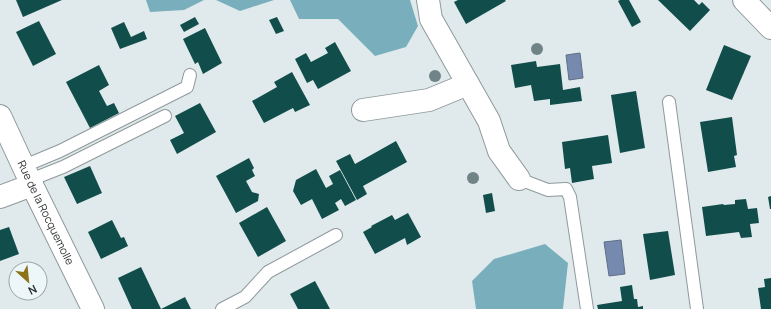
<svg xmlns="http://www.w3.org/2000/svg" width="771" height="309" viewBox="0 0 771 309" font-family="Manrope,sans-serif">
<rect width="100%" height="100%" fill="#e0eaec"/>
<g fill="#79afbc">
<polygon points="146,0 204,0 184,10 150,12"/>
<polygon points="216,0 274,0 240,11"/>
<polygon points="290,0 410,0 418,26 406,47 375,56 338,19 299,19"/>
<polygon points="545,244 568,263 563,309 476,309 472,281 494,259"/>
</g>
<g fill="#758aae" stroke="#5f6f88">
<polygon points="580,53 583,78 569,80 566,55"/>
<polygon points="621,240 625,274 609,276 604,242"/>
</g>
<g fill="#114e4b">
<polygon points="16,0 62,0 23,17"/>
<polygon points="458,0 505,0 506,1 466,24 454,2"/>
<polygon points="620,0 629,0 641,22 632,27 618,1"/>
<polygon points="658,0 694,0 699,5 702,2 710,10 690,31"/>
<polygon points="195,17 199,24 184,32 180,25"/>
<polygon points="277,17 284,31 276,34 269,20"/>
<polygon points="39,21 56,54 33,66 16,32"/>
<polygon points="124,22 131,37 144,31 147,39 120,49 111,28"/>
<polygon points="205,28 222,63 203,74 198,62 195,64 183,39"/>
<polygon points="335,42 351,71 318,89 313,80 307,83 295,59 306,53 311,62 328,53 325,48"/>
<polygon points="724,45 751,56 732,100 706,90"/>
<polygon points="536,61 537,67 560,64 563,90 580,87 582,101 550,105 550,99 534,101 531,85 515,88 511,65"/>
<polygon points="99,65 109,85 99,91 107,106 114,103 119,113 90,128 66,82"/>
<polygon points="292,72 310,105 295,112 293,108 264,123 252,101 277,87 274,82"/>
<polygon points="636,91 645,148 620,153 611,95"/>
<polygon points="200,103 216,132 177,154 170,140 184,133 175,116"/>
<polygon points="732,117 737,155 734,156 736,167 708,172 700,122"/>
<polygon points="608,135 612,163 592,166 594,179 572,183 570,168 565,169 562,142"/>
<polygon points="396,141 407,162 363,186 367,194 357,200 336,161 350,154 355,164"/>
<polygon points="249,158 254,168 252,170 255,176 246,181 252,192 259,194 258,201 236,213 216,176"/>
<polygon points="90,166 102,193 77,204 64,177"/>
<polygon points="316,169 326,188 333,184 329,176 340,170 356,200 345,206 341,199 335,203 339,210 322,219 312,199 301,205 293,191 296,180"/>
<polygon points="492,193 495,211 486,213 483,195"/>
<polygon points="771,196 771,209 770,209 768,197"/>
<polygon points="746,199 748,209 757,208 759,223 750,224 752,237 741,238 739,232 706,236 702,207 723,204 724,205 735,204 735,200"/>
<polygon points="267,207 286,241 258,257 239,223"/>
<polygon points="408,213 421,237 407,245 405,238 375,254 363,232 372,227 371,226 392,215 395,220"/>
<polygon points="112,220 121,238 124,237 128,246 101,259 88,232"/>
<polygon points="9,227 19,254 0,261 0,230"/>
<polygon points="668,231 675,275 650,280 643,234"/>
<polygon points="141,267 161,309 185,297 191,309 132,309 118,278"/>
<polygon points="771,278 771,309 761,309 758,288 765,287 764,279"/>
<polygon points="315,281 330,309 298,309 290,294"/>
<polygon points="632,285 634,299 637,299 638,307 643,306 643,309 598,309 597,305 622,301 620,287"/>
</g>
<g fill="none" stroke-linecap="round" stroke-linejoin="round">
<g stroke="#8f999b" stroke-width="14">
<g id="lane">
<polyline points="669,102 697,309"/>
<polyline points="24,166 60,151 187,87 190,75"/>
<polyline points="519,179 548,190 566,189 570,197 587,309"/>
<polyline points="30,180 63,167 165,116"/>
<polyline points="222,309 245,297 268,272 336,235"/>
</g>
</g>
<g stroke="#8f999b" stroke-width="24">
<g id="street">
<polyline points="428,0 431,19 489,121 499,151 519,179"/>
<polyline points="744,0 771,28"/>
<polyline points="363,110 429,100 468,84"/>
<path id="s1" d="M0,116l32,69 61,124"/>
<polyline points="0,197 32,185"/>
</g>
</g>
<use href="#lane" stroke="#fff" stroke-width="12"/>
<use href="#street" stroke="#fff" stroke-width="22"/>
</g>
<g fill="#708488">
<circle cx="537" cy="49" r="6"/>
<circle cx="435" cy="76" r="6"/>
<circle cx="473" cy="178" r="6"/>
</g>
<g text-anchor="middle" stroke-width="4" stroke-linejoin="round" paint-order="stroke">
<g font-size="11" fill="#2c3031" stroke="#edf7f9">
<text dy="4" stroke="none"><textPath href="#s1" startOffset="107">Rue de la Rocquemolle</textPath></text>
</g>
</g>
<g transform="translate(28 281) rotate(153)"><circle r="19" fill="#edf7f9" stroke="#a0a7a9"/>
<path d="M0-3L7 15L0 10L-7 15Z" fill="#8c7418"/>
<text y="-6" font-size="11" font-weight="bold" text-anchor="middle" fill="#2c3031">N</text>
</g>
</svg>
